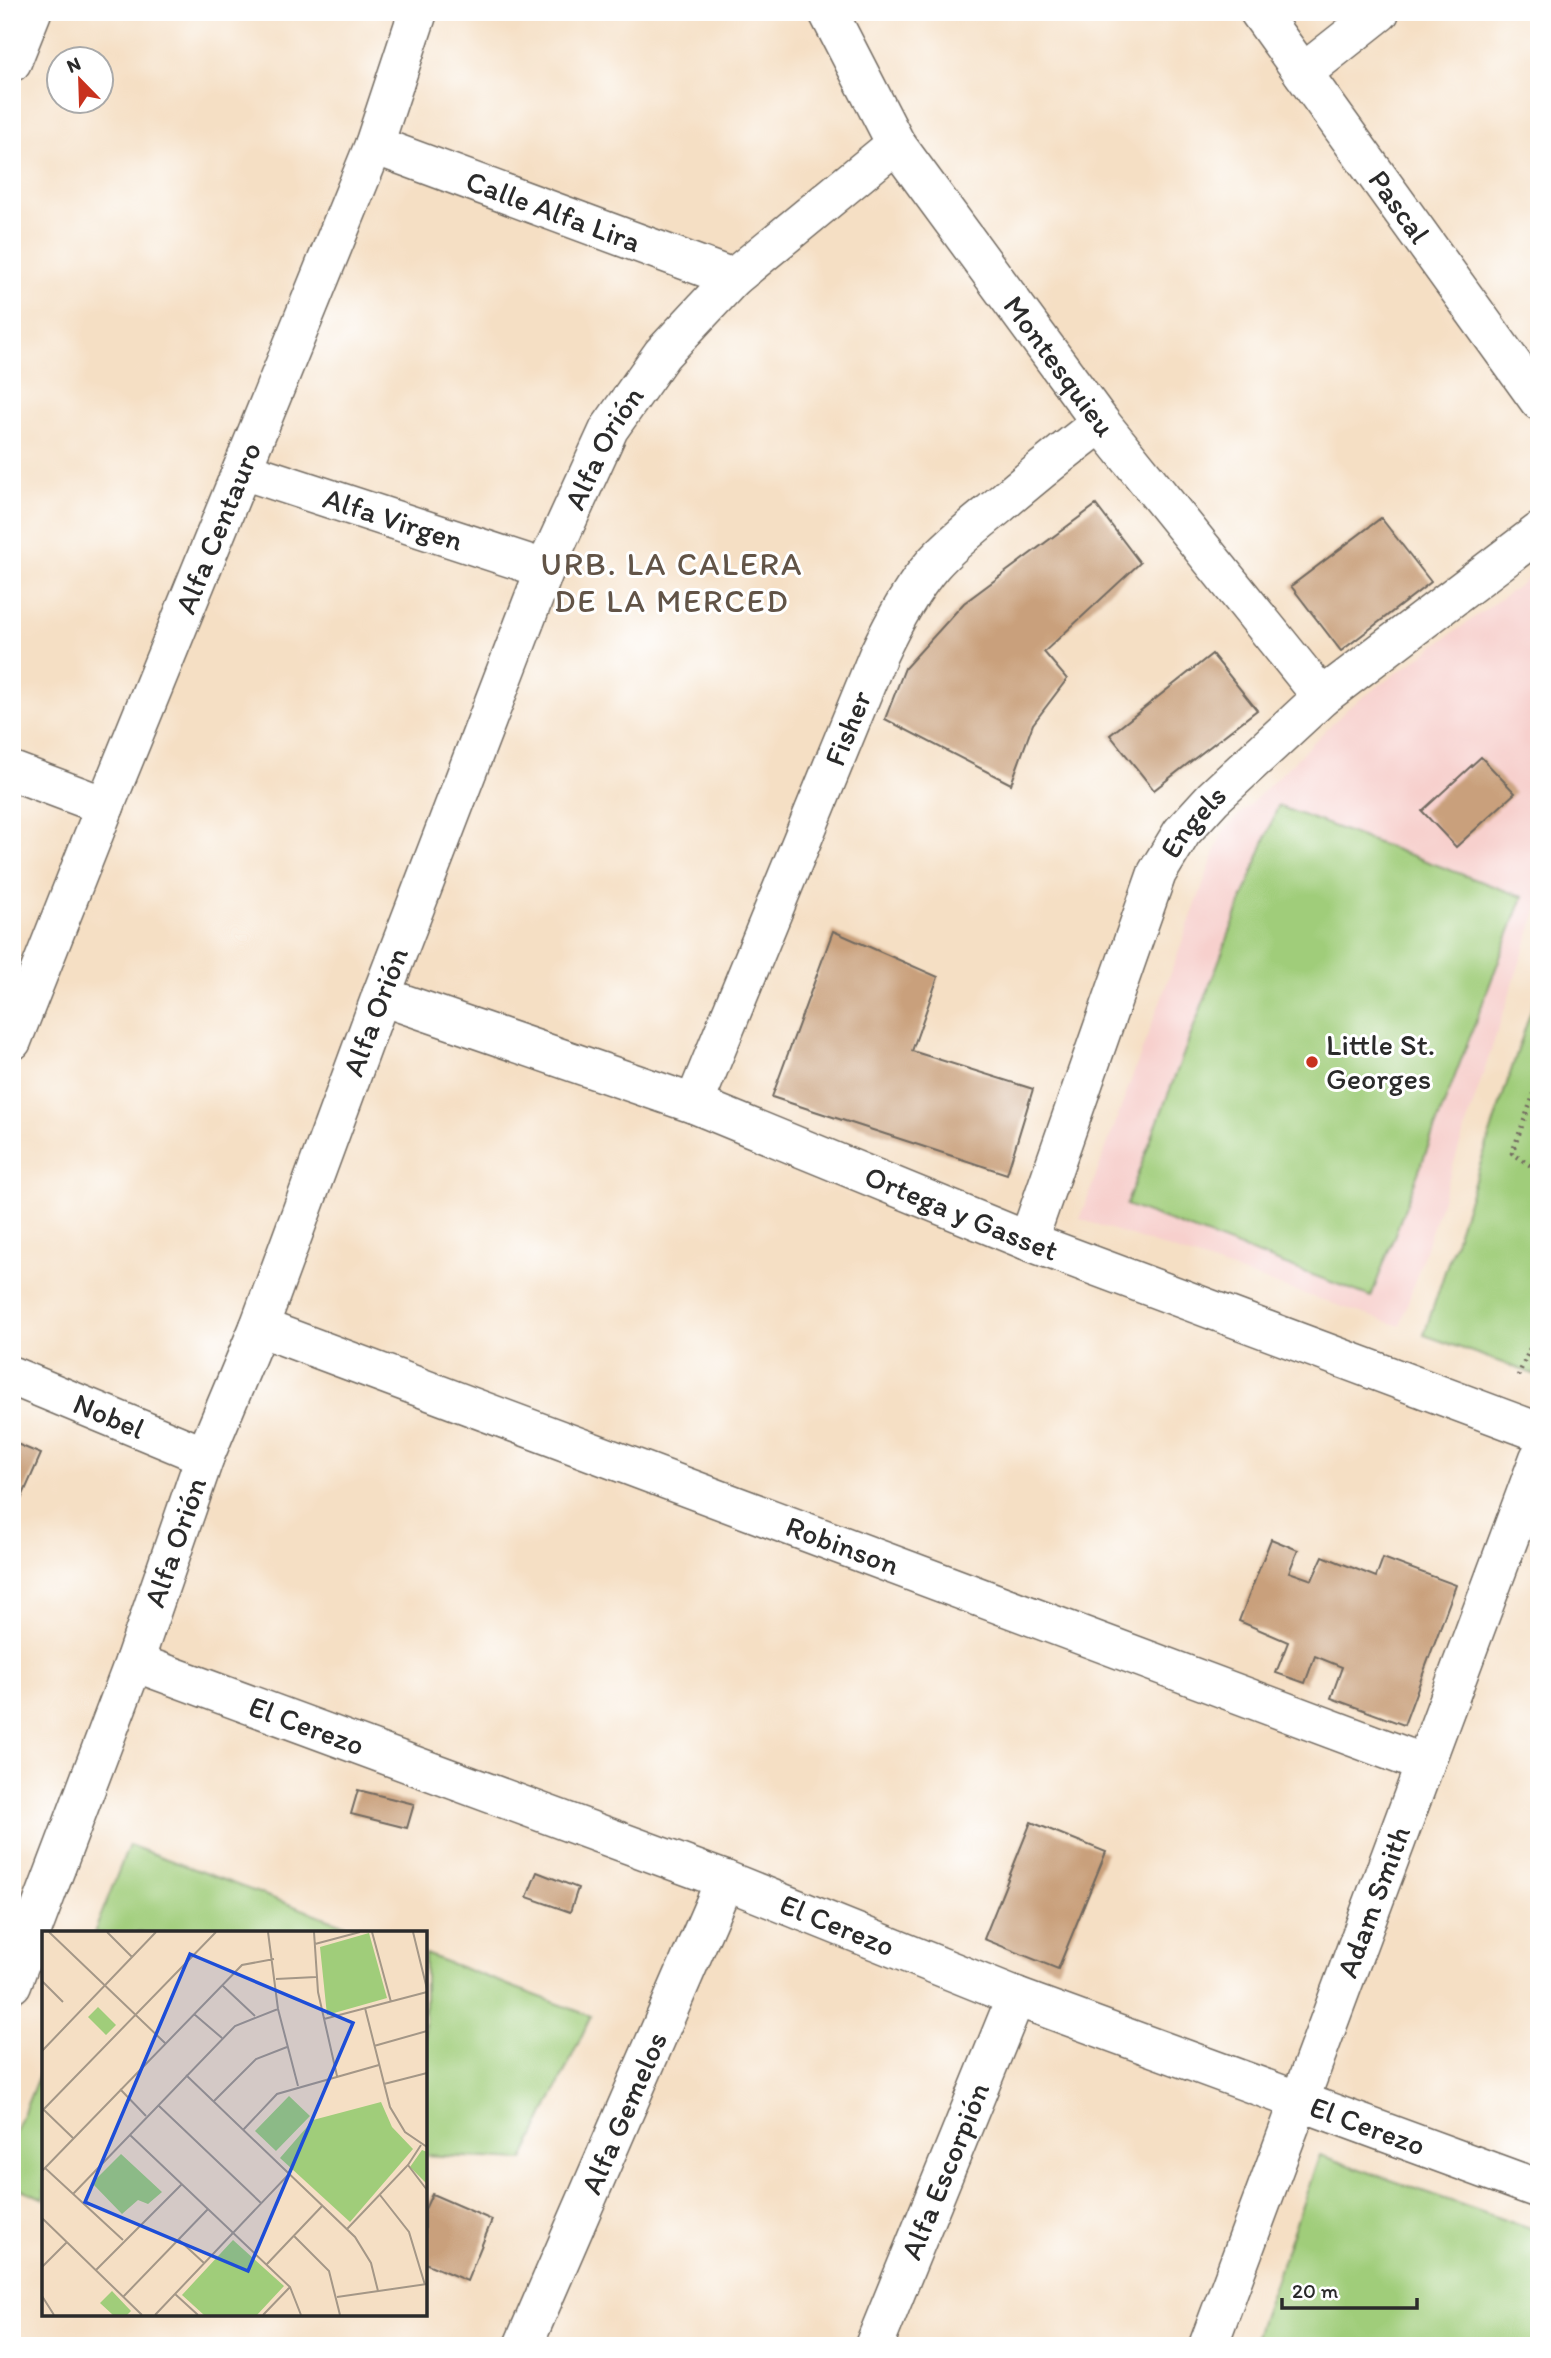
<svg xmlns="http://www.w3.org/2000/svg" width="1551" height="2358" viewBox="0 0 1551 2358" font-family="Itim,sans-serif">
<rect width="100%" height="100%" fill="#fff"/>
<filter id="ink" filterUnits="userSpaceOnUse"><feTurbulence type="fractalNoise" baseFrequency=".0143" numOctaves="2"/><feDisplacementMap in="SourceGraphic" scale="14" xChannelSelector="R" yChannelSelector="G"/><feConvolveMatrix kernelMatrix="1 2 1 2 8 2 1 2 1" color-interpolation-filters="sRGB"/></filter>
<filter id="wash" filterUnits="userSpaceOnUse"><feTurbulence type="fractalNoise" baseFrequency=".00686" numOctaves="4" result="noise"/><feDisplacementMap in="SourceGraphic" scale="28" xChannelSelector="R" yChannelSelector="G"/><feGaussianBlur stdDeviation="1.57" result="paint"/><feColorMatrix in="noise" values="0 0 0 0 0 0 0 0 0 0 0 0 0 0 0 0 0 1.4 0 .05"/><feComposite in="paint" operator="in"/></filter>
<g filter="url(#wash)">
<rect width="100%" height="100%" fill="#f5dfc4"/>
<polygon fill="#f7d0cd" points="1539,571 1539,905 1400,1326 1080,1219 1223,831 1348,708"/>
<g fill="#a0cd7a" stroke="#667c52" stroke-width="2">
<polygon points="1278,806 1523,897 1371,1297 1126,1205"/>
<polygon points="1539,986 1539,1376 1424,1335"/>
<polygon points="129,1845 367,1933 94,1933"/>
<polygon points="425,1954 591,2016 523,2160 425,2155"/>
<polygon points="44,2062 44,2199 12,2185 12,2142"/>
<polygon points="1320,2155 1539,2232 1539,2346 1252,2346"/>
</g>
<g id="blocks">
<g fill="#c9a07b">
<polygon points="1096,505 1140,563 1044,652 1067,679 1033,724 1011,784 885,719 905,668 964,603"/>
<polygon points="1381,518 1431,582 1341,651 1291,586"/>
<polygon points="1212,654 1257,710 1154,790 1110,735"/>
<polygon points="1481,757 1515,793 1456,847 1422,811"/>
<polygon points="833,931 938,977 912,1051 1033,1089 1007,1174 772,1097"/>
<polygon points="12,1442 41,1454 12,1520"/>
<polygon points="1271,1539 1298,1550 1289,1572 1312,1580 1323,1556 1376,1577 1383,1558 1456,1585 1404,1725 1331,1698 1342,1667 1315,1656 1305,1683 1276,1673 1288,1642 1239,1621"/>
<polygon points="358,1790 414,1804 407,1828 351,1814"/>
<polygon points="1031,1822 1106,1852 1058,1969 984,1939"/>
<polygon points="537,1872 578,1888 570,1912 527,1897"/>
<polygon points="432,2194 492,2220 467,2281 425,2263 425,2209"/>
</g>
</g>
</g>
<g filter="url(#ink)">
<use href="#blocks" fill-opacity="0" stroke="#726a61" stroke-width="2"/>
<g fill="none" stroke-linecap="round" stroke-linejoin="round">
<g stroke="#726a61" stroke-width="41">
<g id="minor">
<path id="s1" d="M828,12l68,132 205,279 221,274"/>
<path id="s2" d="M1259,12l280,389"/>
<polyline points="12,62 32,12"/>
<polyline points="1303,73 1380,12"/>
<path id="s3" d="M374,145l359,133"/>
<path id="s4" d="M242,470l303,99"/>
<polyline points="12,771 105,806"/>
<path id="s5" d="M381,996l313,108 334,137 511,191"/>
<path id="s6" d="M12,1041l93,-235 269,-661 44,-133"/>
<path id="s7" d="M694,1104l184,-449c15,-32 32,-64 55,-91 19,-21 42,-39 64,-57 34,-29 68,-57 104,-84"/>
<path id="s8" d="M1028,1241l129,-368 25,-41 31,-34 109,-101 217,-165"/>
<path id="s9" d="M259,1327l1166,437"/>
<path id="s10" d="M12,1376l193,80"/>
<path id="s11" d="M134,1662l591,218 291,117 523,192"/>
<path id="s12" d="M12,1984l122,-322 71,-206 54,-129 122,-331 164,-427 64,-140 53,-75 71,-76 163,-134"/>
<path id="s13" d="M523,2346l202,-466"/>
<path id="s14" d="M874,2346l142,-349"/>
<path id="s15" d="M1208,2346l331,-888"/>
</g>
</g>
<g stroke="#726a61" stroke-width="4.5" stroke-dasharray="2 5" stroke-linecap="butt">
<polyline points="1539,1080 1512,1153 1531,1166 1539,1168"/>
<polyline points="1518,1376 1539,1328"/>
</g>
<use href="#minor" stroke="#fff" stroke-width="38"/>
</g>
</g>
<circle fill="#c8321e" stroke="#fff" stroke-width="2.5" cx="1312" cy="1062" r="7"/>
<g text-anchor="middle" stroke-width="6" stroke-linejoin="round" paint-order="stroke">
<g font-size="30" fill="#2b2b2b" stroke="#fff">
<text dy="10" stroke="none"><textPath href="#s2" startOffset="240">Pascal</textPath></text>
<text dy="10" stroke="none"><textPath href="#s3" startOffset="191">Calle Alfa Lira</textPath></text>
<text dy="10" stroke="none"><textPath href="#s1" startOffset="424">Montesquieu</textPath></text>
<text dy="10" stroke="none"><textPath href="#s12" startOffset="1647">Alfa Orión</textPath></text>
<text dy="10" stroke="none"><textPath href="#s4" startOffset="159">Alfa Virgen</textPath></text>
<text dy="10" stroke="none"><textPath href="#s6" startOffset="553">Alfa Centauro</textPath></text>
<text dy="10" stroke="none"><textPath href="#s7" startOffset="406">Fisher</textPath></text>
<text dy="10" stroke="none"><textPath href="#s8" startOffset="453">Engels</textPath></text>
<text dy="10" stroke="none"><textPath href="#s12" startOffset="1038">Alfa Orión</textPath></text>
<text dy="10" stroke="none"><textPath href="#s5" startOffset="620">Ortega y Gasset</textPath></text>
<text dy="10" stroke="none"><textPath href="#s10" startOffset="105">Nobel</textPath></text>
<text dy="10" stroke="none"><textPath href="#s12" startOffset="471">Alfa Orión</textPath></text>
<text dy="10" stroke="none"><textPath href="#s9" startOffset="623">Robinson</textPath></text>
<text dy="10" stroke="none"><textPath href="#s11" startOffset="184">El Cerezo</textPath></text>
<text dy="10" stroke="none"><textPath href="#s15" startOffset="474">Adam Smith</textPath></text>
<text dy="10" stroke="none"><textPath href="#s11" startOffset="751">El Cerezo</textPath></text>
<text dy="10" stroke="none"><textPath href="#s13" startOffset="254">Alfa Gemelos</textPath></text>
<text dy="10" stroke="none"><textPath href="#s11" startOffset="1318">El Cerezo</textPath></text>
<text dy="10" stroke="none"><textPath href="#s14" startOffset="189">Alfa Escorpión</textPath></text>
</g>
<g font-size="30" fill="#2b2b2b" stroke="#fff" text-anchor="start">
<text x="1326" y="1055">Little St.<tspan x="1326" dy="34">Georges</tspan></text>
</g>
<g font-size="32" letter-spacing="2" fill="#625447" stroke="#fff">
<text x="672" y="575">URB. LA CALERA<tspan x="672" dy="37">DE LA MERCED</tspan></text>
</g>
</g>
<g transform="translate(42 1931)">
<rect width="385" height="385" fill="#f5dfc4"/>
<path d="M327,2l18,65 -60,17 -7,-68zM56,76l18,18 -10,10 -18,-18zM247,165l21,20 -34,35 -21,-20zM339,171l11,25 21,22 -63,73 -70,-64 33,-38zM380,219l5,2v32l-17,-17zM79,223l41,38 -14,12 -10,-4 -16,14 -30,-31zM191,309l51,46 -27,29h-53l-22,-20zM70,360l19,20 -4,4h-14l-13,-12z" fill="#a0cd7a"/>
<path fill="none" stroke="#a49787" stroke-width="2" d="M7,1l116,111M65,1l25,25M226,1l10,77 20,77M272,1l4,60 19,84M330,1l19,70M371,1l14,57M273,13l45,-12M234,48l40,-2M0,50l21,21M181,55l32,30M323,77l25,99 15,25 22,15M152,83l28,24M282,88l103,-27M332,115l53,-15M0,120l114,-119M144,144l169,162 16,26 7,28M342,153l43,-11M78,158l26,27M172,170l42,-42 31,-12M116,174l103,98M2,179l29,28M0,180l174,-179M201,199l34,-36 102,-29M88,204l160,152 11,28M366,234l19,25M3,237l78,72M0,240l200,-206 32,-6M31,263l162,-168 43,-17M338,264l29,37 16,53M0,287l100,97M305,298l61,-64 13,-20M252,305l35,35 11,44M136,308l26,24M225,333l56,-59M0,336l25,-25M54,339l86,-86M133,363l23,21M0,365l12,19M81,366l85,-88M295,366l90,-13M113,384l134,-141M221,384l27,-28"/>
<path fill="#1d4ed8" fill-opacity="0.15" stroke="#1d4ed8" stroke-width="3.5" d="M148,23l163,69 -105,248 -163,-69z"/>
<rect width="385" height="385" fill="none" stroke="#2b2b2b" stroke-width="3.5"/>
</g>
<rect width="1551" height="2358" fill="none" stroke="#fff" stroke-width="42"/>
<g transform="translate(80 80) rotate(337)"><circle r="33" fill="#ffffff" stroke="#aaaaaa" stroke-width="2"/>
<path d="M0-5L12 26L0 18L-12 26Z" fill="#c8321e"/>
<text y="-10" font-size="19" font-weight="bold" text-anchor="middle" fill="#2b2b2b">N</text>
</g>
<path d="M1282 2298v10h135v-10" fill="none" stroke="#2b2b2b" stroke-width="3.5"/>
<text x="1292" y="2298" font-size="21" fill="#2b2b2b" stroke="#ffffff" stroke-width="5" paint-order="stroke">20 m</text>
</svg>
